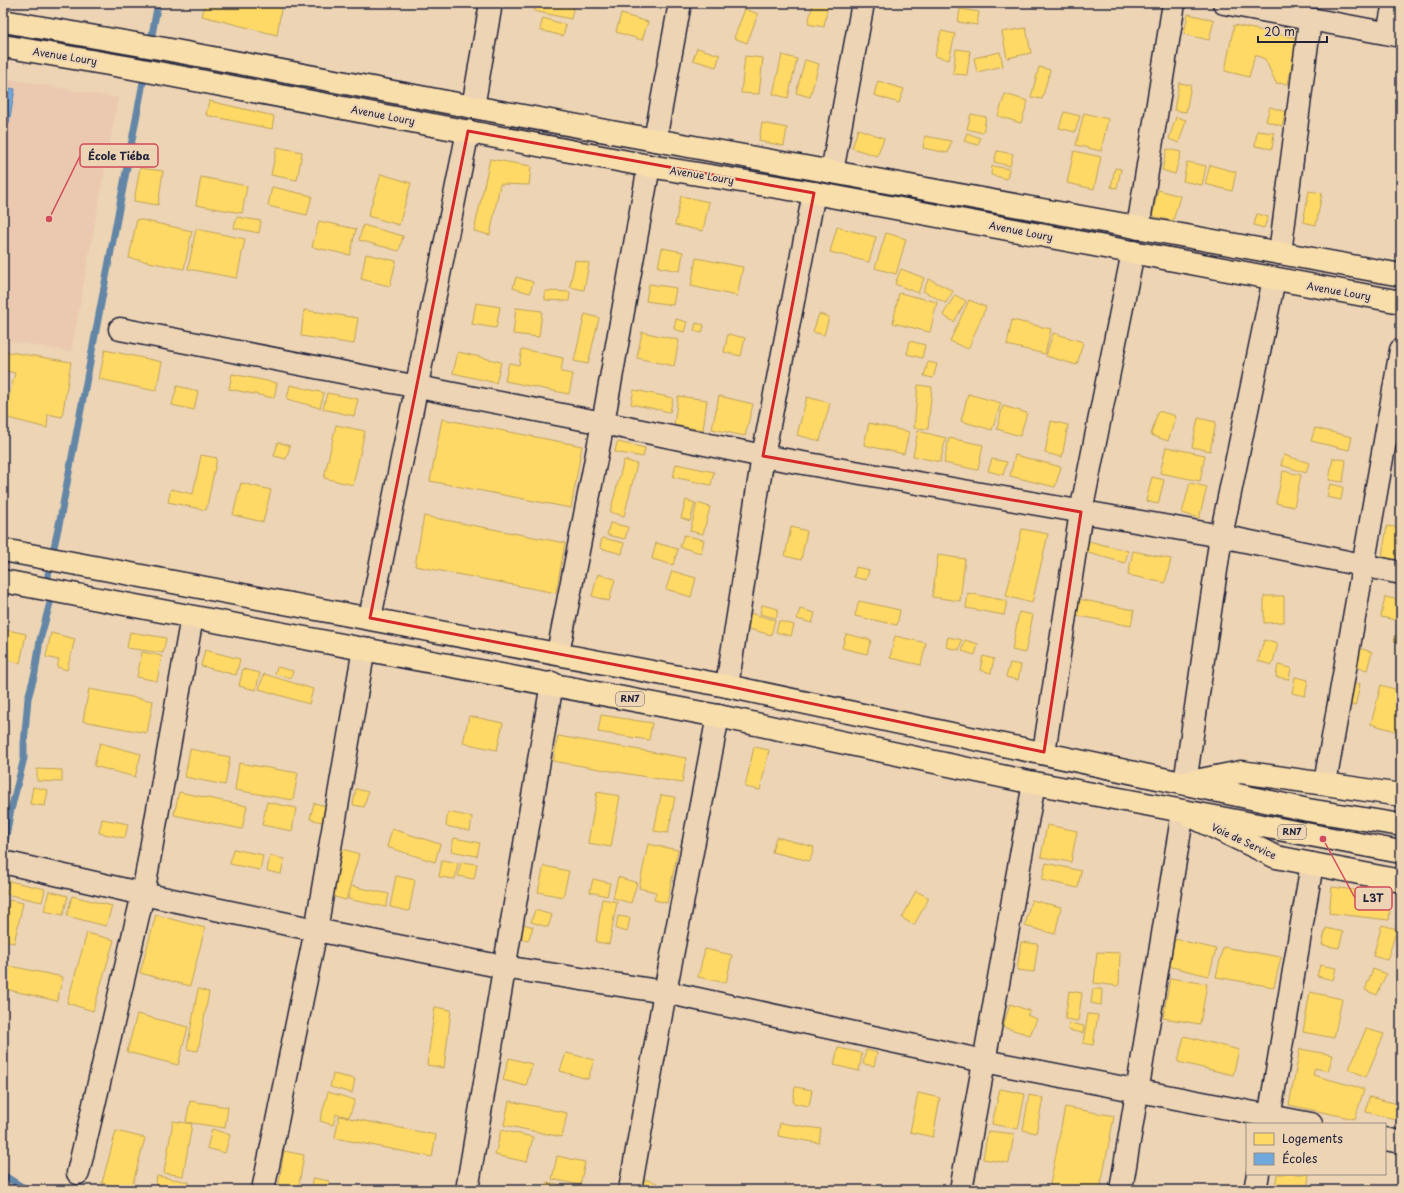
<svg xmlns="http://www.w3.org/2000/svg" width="1404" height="1193" viewBox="0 0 1404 1193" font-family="'Playpen Sans',sans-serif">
<rect width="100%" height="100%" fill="#ecd4b4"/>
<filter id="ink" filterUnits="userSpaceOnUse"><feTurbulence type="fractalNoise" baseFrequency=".025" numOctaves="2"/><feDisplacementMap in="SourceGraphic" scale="8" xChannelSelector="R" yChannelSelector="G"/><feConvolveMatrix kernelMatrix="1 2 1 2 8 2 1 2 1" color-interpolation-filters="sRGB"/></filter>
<g filter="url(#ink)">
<polygon fill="#ebc9b0" points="3,78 118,98 71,352 3,340"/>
<g fill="#ffd966" stroke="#bda259">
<polygon points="205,3 282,3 277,35 202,16"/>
<polygon points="536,3 574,3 571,19 534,11"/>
<polygon points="813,3 828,3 824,27 808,24"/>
<polygon points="745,9 758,14 747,43 734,38"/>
<polygon points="960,9 979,12 977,25 958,22"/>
<polygon points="621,14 648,22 642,40 616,32"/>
<polygon points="1188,14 1214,20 1209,40 1184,34"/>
<polygon points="543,18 566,25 563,36 540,30"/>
<polygon points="1234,25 1297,38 1288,84 1276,83 1265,59 1255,55 1249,77 1225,71"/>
<polygon points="1026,28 1031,53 1007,58 1002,32"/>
<polygon points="941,31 955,34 949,60 935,56"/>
<polygon points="697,48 720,55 716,67 693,60"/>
<polygon points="956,49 970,51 967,75 953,74"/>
<polygon points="1000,52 1003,66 977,72 974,58"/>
<polygon points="782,55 797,59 788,98 773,94"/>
<polygon points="745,56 763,58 759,94 741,93"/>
<polygon points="805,60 819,64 810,97 796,93"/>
<polygon points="1039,67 1050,70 1042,99 1031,97"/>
<polygon points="878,81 904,89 899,103 874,95"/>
<polygon points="1179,83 1191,85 1186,112 1174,110"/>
<polygon points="1005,94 1028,101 1021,123 998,116"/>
<polygon points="209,101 274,116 272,129 206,115"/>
<polygon points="1270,107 1286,112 1282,126 1266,121"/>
<polygon points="1064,112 1080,116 1075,132 1059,128"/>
<polygon points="1084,113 1108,119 1101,151 1076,145"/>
<polygon points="971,114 986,117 983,133 967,129"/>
<polygon points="1176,117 1186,120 1179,143 1169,139"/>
<polygon points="762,123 787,128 784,146 759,141"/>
<polygon points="858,129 884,138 877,156 852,148"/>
<polygon points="1257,131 1274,133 1272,149 1255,146"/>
<polygon points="967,133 980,138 978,145 964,141"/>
<polygon points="925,136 951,141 948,153 923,148"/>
<polygon points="277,147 302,152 297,180 271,175"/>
<polygon points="1167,149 1181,152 1175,174 1162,170"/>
<polygon points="997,151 1013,154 1010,166 994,162"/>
<polygon points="1074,151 1101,157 1094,189 1067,183"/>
<polygon points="490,159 531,166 529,185 500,184 490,235 474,231"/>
<polygon points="1187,162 1206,166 1202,185 1183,181"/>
<polygon points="1210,165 1236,172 1232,191 1205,184"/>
<polygon points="992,166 1009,169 1007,179 991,175"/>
<polygon points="140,168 163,171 158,205 134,201"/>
<polygon points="1115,168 1121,169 1117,188 1111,187"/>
<polygon points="381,174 411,183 399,225 368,216"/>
<polygon points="201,177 247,186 242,213 196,205"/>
<polygon points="272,187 312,196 307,215 268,206"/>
<polygon points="1158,190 1180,196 1173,221 1152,216"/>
<polygon points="1309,191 1322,193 1316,225 1303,222"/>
<polygon points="681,196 709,202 703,231 675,225"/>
<polygon points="1257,214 1268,217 1264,228 1254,225"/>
<polygon points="237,217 261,221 259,233 234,228"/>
<polygon points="137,219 192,231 184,269 129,258"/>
<polygon points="319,221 356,229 350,255 312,247"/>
<polygon points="363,225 403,236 399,251 359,240"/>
<polygon points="837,227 876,237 869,262 830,252"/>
<polygon points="196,229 245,239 237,278 188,269"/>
<polygon points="886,233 906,239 896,274 875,268"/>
<polygon points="662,248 683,252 680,271 658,267"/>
<polygon points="366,254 396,261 390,286 361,279"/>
<polygon points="696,258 743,267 737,296 691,286"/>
<polygon points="575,260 589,263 584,290 570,287"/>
<polygon points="901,269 924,278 918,293 895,284"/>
<polygon points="516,277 533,282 530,293 513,288"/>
<polygon points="929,279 953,291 946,303 923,291"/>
<polygon points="649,284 676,288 673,305 646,301"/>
<polygon points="545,291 570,292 569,301 545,300"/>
<polygon points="899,293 937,302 930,332 893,323"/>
<polygon points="955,295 966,301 954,322 943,315"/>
<polygon points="969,300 986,307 968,349 950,341"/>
<polygon points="476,303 500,307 496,328 472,324"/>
<polygon points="516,308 542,311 539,337 513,334"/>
<polygon points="304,310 358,318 354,344 301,336"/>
<polygon points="585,314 599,318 588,364 574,361"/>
<polygon points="819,314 829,317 824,335 813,332"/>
<polygon points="676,319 687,322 684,332 674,329"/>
<polygon points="1012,320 1051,329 1045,354 1007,345"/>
<polygon points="696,323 704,325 702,333 694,331"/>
<polygon points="642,332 679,340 674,366 637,358"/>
<polygon points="1053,333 1083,342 1077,365 1046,356"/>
<polygon points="728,334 745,338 741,356 724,352"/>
<polygon points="910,341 925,345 922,358 907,354"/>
<polygon points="522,349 563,358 561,372 573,374 569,394 505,381 509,363 519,365"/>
<polygon points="105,350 162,362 156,391 99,379"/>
<polygon points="3,351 71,362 62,417 48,414 47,428 4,417 15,373 3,370"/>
<polygon points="458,352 501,362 496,383 453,373"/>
<polygon points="928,362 937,364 933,378 924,376"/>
<polygon points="232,374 277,383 274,398 229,389"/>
<polygon points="290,385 324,393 320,408 287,399"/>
<polygon points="918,385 932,387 928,429 914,428"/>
<polygon points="177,386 198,391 194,410 172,405"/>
<polygon points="634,390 673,398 670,412 631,404"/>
<polygon points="327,393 358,399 354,416 323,409"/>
<polygon points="968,394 1001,403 992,430 961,421"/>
<polygon points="678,396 707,400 703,430 674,425"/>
<polygon points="719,396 753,404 745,436 712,429"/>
<polygon points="807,397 830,403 820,441 797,435"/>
<polygon points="1003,406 1027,413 1020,436 997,429"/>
<polygon points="1158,411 1176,416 1168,441 1151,435"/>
<polygon points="1198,418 1216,422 1210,451 1192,447"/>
<polygon points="442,419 582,446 571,508 430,481"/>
<polygon points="1051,421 1068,425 1062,457 1045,453"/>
<polygon points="869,423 909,432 904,454 864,445"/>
<polygon points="336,425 365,431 353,485 324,478"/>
<polygon points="1315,428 1352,437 1349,450 1311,441"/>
<polygon points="918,431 946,438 940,462 913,456"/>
<polygon points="949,438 983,445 978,470 944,463"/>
<polygon points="278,442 290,446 286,459 274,456"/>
<polygon points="617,442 645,448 643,457 615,452"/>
<polygon points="1166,447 1205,455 1200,481 1160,473"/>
<polygon points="201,455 217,458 206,510 168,502 171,489 193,494"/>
<polygon points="1015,455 1061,467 1055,487 1010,476"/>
<polygon points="1284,455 1309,463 1306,473 1281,465"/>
<polygon points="1333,458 1346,460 1343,482 1329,480"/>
<polygon points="992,459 1007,462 1003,475 988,471"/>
<polygon points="624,460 637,464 624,516 610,512"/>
<polygon points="676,464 714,472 711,485 673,477"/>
<polygon points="1283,471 1301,475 1294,507 1276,503"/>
<polygon points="1152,477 1164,480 1158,504 1146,501"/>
<polygon points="241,483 271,490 263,522 233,515"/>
<polygon points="1190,483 1207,487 1199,518 1182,513"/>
<polygon points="1330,484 1343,487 1341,500 1327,497"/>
<polygon points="686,500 695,503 690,521 681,518"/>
<polygon points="697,503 710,507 703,534 690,531"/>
<polygon points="1399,506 1401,506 1401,523 1396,523"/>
<polygon points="424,516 565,543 556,593 415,566"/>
<polygon points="610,523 628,527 625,539 607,535"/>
<polygon points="1387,526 1401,528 1396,560 1382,557"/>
<polygon points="791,527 807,531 801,560 785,556"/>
<polygon points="1022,529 1048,534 1032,603 1006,596"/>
<polygon points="684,535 704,540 701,553 680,547"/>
<polygon points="602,538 624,543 622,554 600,548"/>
<polygon points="1084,540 1128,551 1125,563 1081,551"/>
<polygon points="656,543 678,549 673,565 652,559"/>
<polygon points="1133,551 1171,559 1165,583 1128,575"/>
<polygon points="938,555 965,559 960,601 932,597"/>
<polygon points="856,567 869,570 866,580 854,577"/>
<polygon points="672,571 696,578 691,597 666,589"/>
<polygon points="598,574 615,579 609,601 592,596"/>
<polygon points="968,593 1007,601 1004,615 966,608"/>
<polygon points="1264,596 1284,596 1284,622 1264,623"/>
<polygon points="1385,597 1401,600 1401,621 1381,617"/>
<polygon points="1073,598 1134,610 1131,626 1070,614"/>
<polygon points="859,601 900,610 897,625 855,616"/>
<polygon points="762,605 778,609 776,618 760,614"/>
<polygon points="800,609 815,613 812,623 797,619"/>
<polygon points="746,612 775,620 771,635 742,627"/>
<polygon points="1019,612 1033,615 1025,653 1012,650"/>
<polygon points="779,621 794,625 791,636 776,632"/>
<polygon points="1399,625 1401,626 1401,643 1394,641"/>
<polygon points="3,629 26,634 20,663 3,659"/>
<polygon points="130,632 166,638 163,653 127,648"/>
<polygon points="51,633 75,639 67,670 57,667 59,660 46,657"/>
<polygon points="846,634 871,640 867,654 842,648"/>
<polygon points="895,636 926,643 921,665 890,658"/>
<polygon points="948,637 962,640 959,650 946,647"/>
<polygon points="965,640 978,644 975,655 962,651"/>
<polygon points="1264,640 1278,644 1272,665 1258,661"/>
<polygon points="1355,647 1372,652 1367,670 1350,665"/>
<polygon points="205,650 240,659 236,675 201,666"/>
<polygon points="142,652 162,656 157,681 137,677"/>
<polygon points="983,656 994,659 991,673 980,670"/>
<polygon points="1010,663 1021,665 1018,680 1006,677"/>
<polygon points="3,664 8,665 3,684"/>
<polygon points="1278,665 1291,668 1289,679 1276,677"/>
<polygon points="277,667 293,671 291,678 275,674"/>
<polygon points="243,669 260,673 256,690 239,686"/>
<polygon points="264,674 313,689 309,704 259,689"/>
<polygon points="1295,677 1308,680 1305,696 1292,693"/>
<polygon points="1349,682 1360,684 1355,706 1344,703"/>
<polygon points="1381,685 1401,691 1401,726 1399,732 1371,724"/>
<polygon points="89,689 153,701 147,733 83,721"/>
<polygon points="601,715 652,723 649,740 598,732"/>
<polygon points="469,716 503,723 497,750 463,743"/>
<polygon points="558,736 686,758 682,783 553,761"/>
<polygon points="100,743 141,754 135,777 94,766"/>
<polygon points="754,747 769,750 760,790 745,787"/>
<polygon points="190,749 230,757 225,785 185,777"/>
<polygon points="239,763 298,773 293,800 235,790"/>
<polygon points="37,769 62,770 62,782 37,781"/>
<polygon points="33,787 48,790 45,806 30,804"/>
<polygon points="356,789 368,792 364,807 353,805"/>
<polygon points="179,792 247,806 242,829 174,815"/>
<polygon points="597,792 620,796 611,847 588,843"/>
<polygon points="661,795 675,797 668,833 654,831"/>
<polygon points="267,802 296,808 292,831 262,825"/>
<polygon points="314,803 326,806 322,822 310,819"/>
<polygon points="448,812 472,817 470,831 446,826"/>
<polygon points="102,819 128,824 125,838 99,833"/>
<polygon points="1047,825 1077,831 1071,862 1041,857"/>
<polygon points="392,829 440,844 435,862 387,847"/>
<polygon points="776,837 814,847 810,861 772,852"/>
<polygon points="454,838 480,843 477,856 451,851"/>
<polygon points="648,844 678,850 667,903 654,900 656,892 639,888"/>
<polygon points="233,849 263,855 260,870 230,864"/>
<polygon points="343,849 359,854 346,900 331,896"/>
<polygon points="270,856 284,859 281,874 267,871"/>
<polygon points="442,860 458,863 455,879 439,877"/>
<polygon points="461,862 477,864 474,879 458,876"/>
<polygon points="1046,863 1081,871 1078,888 1042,880"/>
<polygon points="544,866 569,871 563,897 538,892"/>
<polygon points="396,876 415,880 409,911 390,907"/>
<polygon points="618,877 637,883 631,903 613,898"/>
<polygon points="593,879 610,883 607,896 590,892"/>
<polygon points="9,881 45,889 42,902 6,894"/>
<polygon points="351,886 389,894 386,907 348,899"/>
<polygon points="1332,887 1391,895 1389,920 1329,913"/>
<polygon points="49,891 68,896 63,915 44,911"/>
<polygon points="916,891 929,898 914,925 902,918"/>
<polygon points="72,896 112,906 106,926 67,916"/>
<polygon points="602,899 617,902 609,944 596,942"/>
<polygon points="9,900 23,903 14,943 3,941 3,925"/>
<polygon points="1031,900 1061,907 1055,934 1025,926"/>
<polygon points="535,910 552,915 548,927 531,922"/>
<polygon points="156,915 205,928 190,986 140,973"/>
<polygon points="618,916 630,918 627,932 616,929"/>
<polygon points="520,923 533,927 528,941 515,937"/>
<polygon points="1382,925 1397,929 1387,960 1373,956"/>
<polygon points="1326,928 1343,932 1339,948 1322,945"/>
<polygon points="87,933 114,940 93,1011 67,1003"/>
<polygon points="1175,939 1216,949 1209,976 1168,966"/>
<polygon points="1021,942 1038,944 1034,972 1017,970"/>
<polygon points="1223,947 1281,957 1274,987 1216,977"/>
<polygon points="705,949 732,955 726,983 698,977"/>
<polygon points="1097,952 1120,953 1119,986 1094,983"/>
<polygon points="1320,965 1336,968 1333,980 1317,976"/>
<polygon points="10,966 63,977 57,1001 5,989"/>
<polygon points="1373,969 1386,974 1377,995 1365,990"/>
<polygon points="1170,978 1207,984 1200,1024 1163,1018"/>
<polygon points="198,989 209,992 198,1051 187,1049"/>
<polygon points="1093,989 1102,989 1101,1005 1091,1003"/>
<polygon points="1069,991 1082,993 1078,1021 1065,1019"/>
<polygon points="1310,992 1342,999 1334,1038 1303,1032"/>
<polygon points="1010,1004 1030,1011 1027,1015 1037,1019 1030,1035 1003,1027"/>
<polygon points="435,1007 451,1010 444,1068 427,1065"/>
<polygon points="137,1014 188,1027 178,1065 127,1052"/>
<polygon points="1088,1014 1098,1015 1093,1045 1083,1043"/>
<polygon points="1069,1023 1084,1026 1083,1033 1068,1030"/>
<polygon points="1366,1029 1384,1034 1366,1077 1349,1069"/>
<polygon points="1184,1036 1239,1050 1233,1075 1178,1062"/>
<polygon points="838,1048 862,1053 859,1071 834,1065"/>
<polygon points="1300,1049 1333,1055 1328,1071 1315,1068 1313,1075 1364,1089 1355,1119 1289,1105"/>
<polygon points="866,1050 877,1053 874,1066 863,1064"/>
<polygon points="566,1053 594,1060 588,1079 560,1071"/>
<polygon points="509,1058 532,1064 526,1086 503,1080"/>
<polygon points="333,1074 355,1079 352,1093 330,1087"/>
<polygon points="795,1087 812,1090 809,1106 793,1103"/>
<polygon points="1000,1089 1025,1094 1018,1129 992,1124"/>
<polygon points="328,1092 355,1100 349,1117 336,1114 333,1125 320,1121"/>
<polygon points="918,1093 940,1098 933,1137 910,1132"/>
<polygon points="1029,1095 1043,1098 1036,1133 1023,1130"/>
<polygon points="1369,1097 1398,1104 1395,1119 1366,1112"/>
<polygon points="190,1101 228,1107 225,1128 186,1122"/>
<polygon points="509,1101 567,1113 562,1137 504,1125"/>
<polygon points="1065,1107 1114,1116 1100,1190 1075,1190 1050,1185"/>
<polygon points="339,1116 436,1135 432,1157 335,1138"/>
<polygon points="173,1121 192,1124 183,1176 164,1173"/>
<polygon points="780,1123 821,1129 819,1143 778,1136"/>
<polygon points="212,1129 230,1135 225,1153 207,1148"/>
<polygon points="501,1130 533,1137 527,1162 495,1155"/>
<polygon points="116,1131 145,1138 131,1190 102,1183"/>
<polygon points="988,1131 1014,1134 1009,1163 983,1159"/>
<polygon points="284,1151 304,1155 298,1190 278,1189"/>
<polygon points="557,1156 585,1162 580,1185 552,1179"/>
<polygon points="1277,1174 1309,1174 1307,1190 1275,1190"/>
<polygon points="157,1176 189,1182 187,1190 155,1190"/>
<polygon points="313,1178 329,1181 328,1190 310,1190"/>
<polygon points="643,1179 657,1183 655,1190 639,1190"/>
<polygon points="547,1182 587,1190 545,1190"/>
</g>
<polygon fill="#6fa8dc" stroke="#5880ac" points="3,87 15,89 9,123 3,122"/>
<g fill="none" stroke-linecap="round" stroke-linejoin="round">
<g stroke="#6386a6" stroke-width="7">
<polyline points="3,855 10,814 24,758 24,744 28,698 35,673 40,640 50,603 48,574 60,520 158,3"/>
<polyline points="3,1175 27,1190"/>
</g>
<g stroke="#22223b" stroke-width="25">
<g id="minor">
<polyline points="1224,3 1401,36"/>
<polyline points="1388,33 1394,3"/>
<polyline points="473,107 491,3"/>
<polyline points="655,140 680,3"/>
<polyline points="832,172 863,3"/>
<polyline points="1138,228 1174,3"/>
<polyline points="1280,253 1310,20"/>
<polyline points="120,329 603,423 763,456 1221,536 1401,573"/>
<polyline points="370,618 468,131"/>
<polyline points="558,653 603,423 649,166"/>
<polyline points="727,686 763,456 814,193"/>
<polyline points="1044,752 1081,512 1133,252"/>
<polyline points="1185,783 1221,536 1274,279"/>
<polyline points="1325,783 1401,350"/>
<polyline points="3,862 143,894 316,930 504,967 665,992 984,1061 1311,1124"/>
<polyline points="1268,1124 1312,864"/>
<polyline points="1385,1139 1401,1142"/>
<polyline points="78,1173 143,894 192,617"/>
<polyline points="263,1190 316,930 364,648"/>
<polyline points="467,1190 552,683"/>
<polyline points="630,1190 665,992 718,716"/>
<polyline points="961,1190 1034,783"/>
<polyline points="1121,1190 1183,812"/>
<polyline points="1255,1190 1258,1174"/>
</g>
</g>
<g stroke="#22223b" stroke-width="25">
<g id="major">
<polyline points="3,21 165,49 473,107 1401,275"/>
<polyline points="3,46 132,68 649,166 814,193 1401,302"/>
<polyline points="1185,783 1241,772 1401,795"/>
<polyline points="1191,816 1276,857 1401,881"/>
</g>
</g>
<g stroke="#22223b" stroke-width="25">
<g id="highway">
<polyline points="3,550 727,686 1308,810 1401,825"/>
<polyline points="3,581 718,716 1034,783 1401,852"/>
</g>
</g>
<use href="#minor" stroke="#ecd4b4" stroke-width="22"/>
<use href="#major" stroke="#f8deab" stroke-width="22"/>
<use href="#highway" stroke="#f8deab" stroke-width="22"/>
</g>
</g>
<path fill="none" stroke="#d62828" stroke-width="3" stroke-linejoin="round" d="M468,131l346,62 -51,263 318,56 -37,240 -317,-66 -357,-68z"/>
<g text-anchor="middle" stroke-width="4" stroke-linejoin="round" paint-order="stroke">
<g fill="#ecd4b4" stroke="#5f575f" stroke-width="1">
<rect x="616" y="692" width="28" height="14" rx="3"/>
<rect x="1278" y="825" width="28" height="14" rx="3"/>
</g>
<g font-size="9" font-weight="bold" fill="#22223b">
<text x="630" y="702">RN7</text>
<text x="1292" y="835">RN7</text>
</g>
<g font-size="10" fill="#22223b" stroke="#ecd4b4">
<text transform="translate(65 56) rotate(9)" y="4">Avenue Loury</text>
<text transform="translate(383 115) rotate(11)" y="4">Avenue Loury</text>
<text transform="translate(702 175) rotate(9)" y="4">Avenue Loury</text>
<text transform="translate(1021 231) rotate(11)" y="4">Avenue Loury</text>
<text transform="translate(1339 291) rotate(10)" y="4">Avenue Loury</text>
<text transform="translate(1244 841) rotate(25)" y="4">Voie de Service</text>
</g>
</g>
<path fill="none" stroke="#d1495b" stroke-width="1.5" d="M49 219L80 156M1323 839L1355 898"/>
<g fill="#d1495b" stroke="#ecd4b4" stroke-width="1.5">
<circle cx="49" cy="219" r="4"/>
<circle cx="1323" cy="839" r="4"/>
</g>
<g fill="#ecd4b4" stroke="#d1495b" stroke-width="1.5">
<rect x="80" y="144" width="78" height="23" rx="4"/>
<rect x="1355" y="887" width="37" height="23" rx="4"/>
</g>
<g font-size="11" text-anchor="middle" font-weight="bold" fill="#22223b">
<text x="119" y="160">École Tiéba</text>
<text x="1373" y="902">L3T</text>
</g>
<rect width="1404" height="1193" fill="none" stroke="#ecd4b4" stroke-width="16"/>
<rect x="8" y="8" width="1388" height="1177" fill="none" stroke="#22223b" stroke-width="1.5" filter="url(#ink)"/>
<rect x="1246" y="1123" width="140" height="52" fill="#ecd4b4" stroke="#9b8d84"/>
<rect x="1254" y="1133" width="20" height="12" fill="#ffd966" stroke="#9b8d84"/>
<text x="1282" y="1143" font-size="12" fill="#22223b">Logements</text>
<rect x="1254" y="1153" width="20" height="12" fill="#6fa8dc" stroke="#9b8d84"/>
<text x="1282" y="1163" font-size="12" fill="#22223b">Écoles</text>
<path d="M1258 36v6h69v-6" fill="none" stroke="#22223b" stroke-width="2"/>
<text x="1264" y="36" font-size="12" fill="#22223b" stroke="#ecd4b4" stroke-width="3" paint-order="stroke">20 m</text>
</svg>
